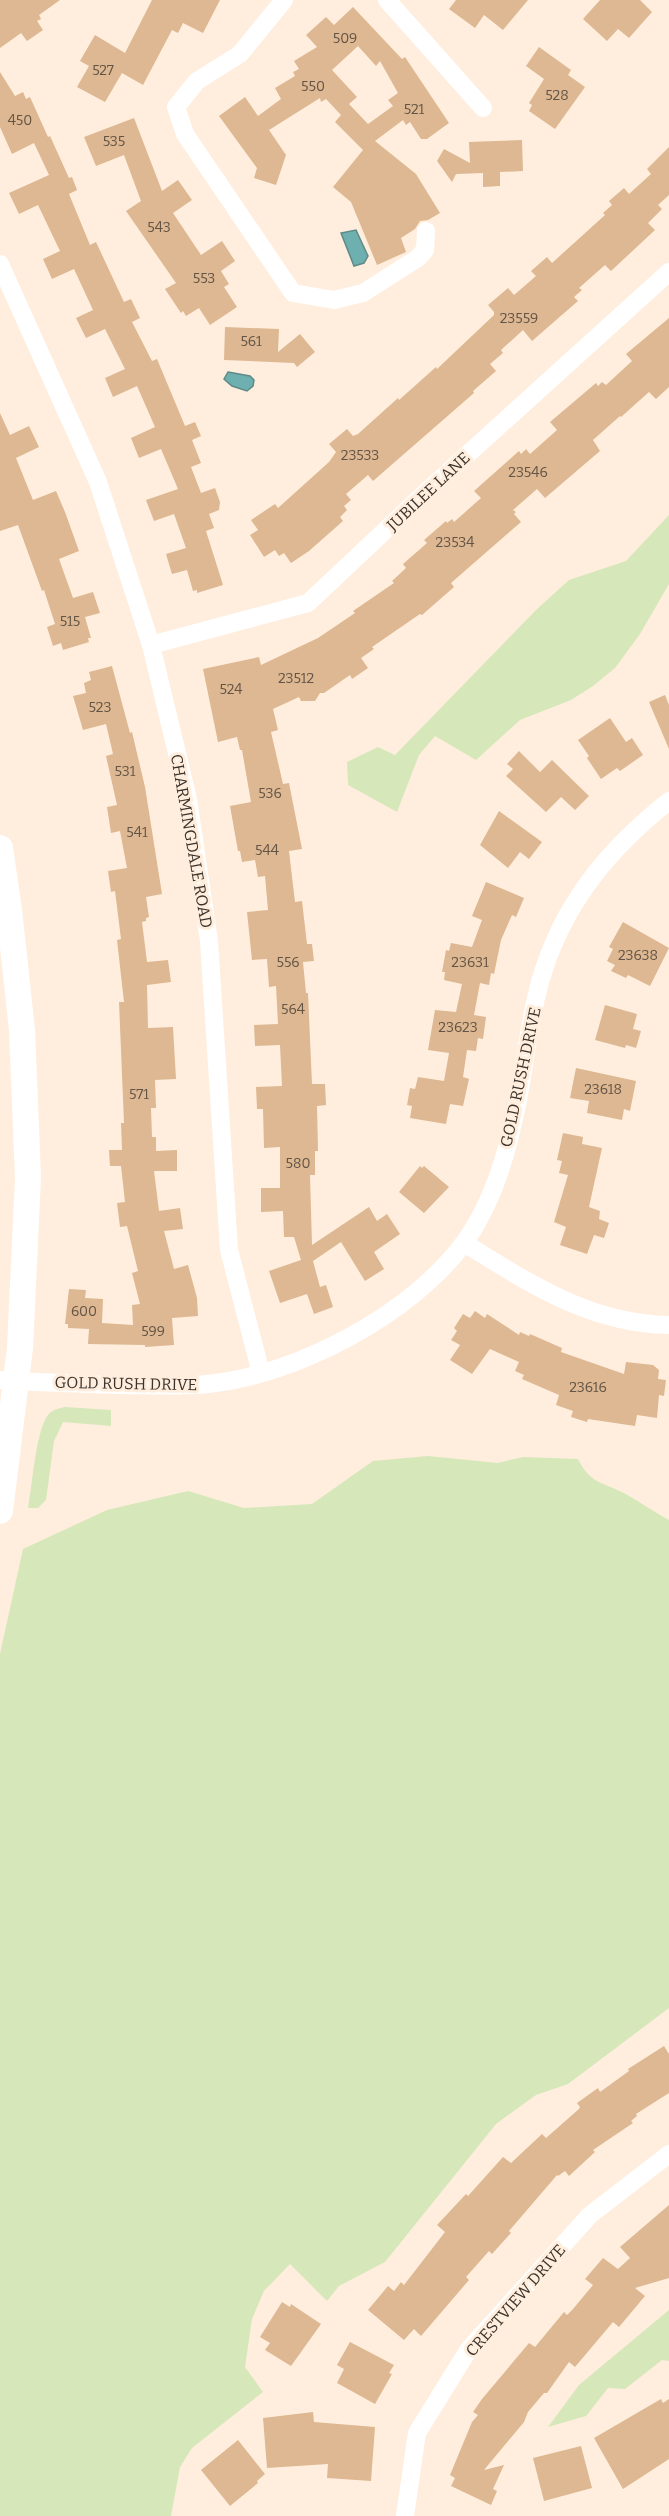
<svg xmlns="http://www.w3.org/2000/svg" width="669" height="2516" viewBox="0 0 669 2516" font-family="Bitter,serif">
<rect width="100%" height="100%" fill="#fed"/>
<g fill="#d6e7ba">
<polygon points="669,515 669,584 640,634 615,668 593,686 571,700 520,720 476,760 435,736 419,755 397,812 348,785 347,762 378,747 395,755 536,610 569,580 626,561"/>
<path d="M65,1407l46,3v16l-48,-4 -9,19 -8,59 -8,8h-10c4,-21 8,-78 20,-93 4,-5 11,-7 17,-8z"/>
<path d="M428,1456l70,7 25,-6 55,2c13,27 28,23 51,37 13,7 26,17 40,24v488l-101,76 -32,11 -40,29 -111,138 -46,24 -12,15 -37,-37 -26,27 -12,28 -7,48 18,25 -71,56 -12,19 -9,49h-171v-862l23,-105 84,-39 81,-19 56,17 68,-4 61,-43z"/>
<polygon points="669,2310 669,2361 662,2360 625,2389 608,2388 586,2416 548,2427 579,2385"/>
</g>
<g fill="#6eafaf" stroke="#5f8a87" stroke-width="1.5">
<polygon points="356,230 368,256 364,263 354,266 341,233"/>
<polygon points="228,372 250,376 254,380 253,386 247,391 232,386 224,379"/>
</g>
<g fill="#ddb892" fill-rule="evenodd">
<polygon points="0,0 60,0 39,15 41,19 37,21 43,30 27,41 21,33 0,48"/>
<polygon points="152,0 220,0 203,33 183,23 178,33 172,30 143,85 122,73 105,102 77,87 89,66 80,61 95,35 125,53"/>
<polygon points="456,0 528,0 503,30 484,15 475,28 449,9"/>
<polygon points="600,0 640,0 652,12 629,38 618,29 607,41 583,19"/>
<path d="M353,7l49,52 3,-2 44,66 -22,16h-6l-11,-17 -4,3 -3,-5 -28,21 41,33 24,39 -12,7 -8,1 -5,8 -14,9 5,14 -29,13 -26,-63 -18,-15 30,-37 -28,-28 6,-7 -15,-16 -5,3 -1,-4 -51,32 17,25 -10,30 -22,-7 3,-10 -38,-52 26,-19 13,19 23,-17 -6,-11 20,-12 -2,-4 6,-3 -5,-8 23,-14 -11,-12 20,-18 8,8zM358,46l18,20 4,-5 18,32 -10,7 5,6 -25,18 -19,-20 8,-7 -25,-27z"/>
<polygon points="539,47 571,70 568,75 585,87 555,129 529,111 532,105 529,103 544,79 526,66"/>
<polygon points="0,72 15,96 23,92 26,99 30,97 48,137 50,136 69,178 72,177 77,190 69,194 90,245 96,242 124,302 131,299 140,318 132,322 152,361 157,359 185,426 195,422 201,436 192,440 201,463 191,467 201,493 215,488 220,502 219,510 209,514 214,528 206,531 223,585 197,593 197,590 193,591 187,570 172,574 166,554 186,548 174,514 154,521 146,500 178,489 161,449 139,458 131,438 155,427 137,386 113,397 105,378 125,369 105,329 86,338 76,318 93,310 74,269 52,279 43,259 60,251 38,205 19,214 9,193 49,175 34,143 12,154 0,127"/>
<polygon points="134,118 162,191 178,180 192,200 173,213 201,255 222,241 235,261 221,271 229,284 224,287 237,307 210,325 199,308 186,316 183,311 181,313 165,289 176,283 126,211 141,201 124,155 96,166 84,137"/>
<polygon points="522,140 523,171 500,172 500,186 483,187 483,173 456,174 452,182 437,161 444,149 470,163 469,142"/>
<polygon points="669,147 669,195 658,205 662,209 648,223 655,230 611,271 605,265 579,288 582,290 574,297 578,301 532,341 523,330 501,350 503,353 490,364 496,371 473,391 474,393 373,481 368,475 346,494 351,500 344,506 347,510 340,517 343,521 309,551 291,563 284,553 279,556 275,550 264,557 250,535 258,530 251,520 275,504 278,508 329,462 336,452 329,444 347,429 353,436 358,434 398,398 399,400 436,367 437,369 494,315 494,312 488,305 508,288 514,295 536,276 531,271 547,257 552,263 605,215 603,213 612,205 609,201 624,188 629,194 651,174 647,169"/>
<polygon points="669,318 669,387 656,399 649,392 621,417 620,416 593,440 600,451 545,498 537,489 513,510 516,512 514,514 521,522 451,583 454,587 422,615 420,614 372,647 374,649 361,658 368,668 352,679 350,675 324,693 320,693 315,701 301,701 299,697 273,709 278,730 271,732 283,784 289,783 302,849 289,851 295,902 302,901 307,944 312,944 314,961 303,962 306,993 308,993 312,1084 325,1084 326,1105 317,1106 318,1151 315,1151 315,1175 310,1175 312,1245 369,1207 377,1221 387,1214 400,1234 374,1252 384,1269 365,1281 341,1242 313,1261 320,1287 326,1285 333,1307 314,1314 307,1294 280,1303 269,1271 301,1260 294,1237 284,1237 283,1211 261,1212 261,1188 280,1188 280,1147 264,1148 263,1109 257,1109 256,1087 282,1086 280,1045 255,1046 254,1025 278,1024 276,986 269,987 267,959 252,960 247,912 268,910 265,876 258,877 255,860 242,862 240,851 238,851 230,806 251,802 242,750 240,750 237,737 218,742 203,669 259,657 261,665 318,638 355,613 353,611 394,583 392,581 406,568 403,564 427,543 424,540 446,521 447,523 452,519 454,522 481,498 474,491 519,451 521,454 526,449 530,454 557,430 550,422 596,383 598,386 602,382 606,385 632,361 626,354"/>
<polygon points="225,327 279,329 278,352 300,334 315,352 297,367 294,363 224,360"/>
<polygon points="0,413 10,435 29,426 39,447 16,458 33,500 56,491 65,512 79,551 59,559 73,598 93,592 100,613 85,617 91,638 88,638 89,642 63,650 61,643 53,646 47,627 55,624 44,590 42,591 18,525 0,531"/>
<polygon points="112,666 130,733 132,732 145,787 162,894 146,897 149,917 146,918 146,921 142,922 147,962 168,960 171,982 147,985 148,1028 173,1027 176,1079 155,1080 156,1108 151,1108 152,1137 156,1137 156,1151 177,1150 177,1171 154,1171 159,1211 180,1208 183,1229 164,1231 174,1269 188,1265 197,1298 198,1316 172,1318 174,1345 145,1347 145,1345 88,1344 89,1329 68,1328 68,1324 65,1324 69,1289 86,1290 85,1298 103,1299 102,1323 133,1325 132,1305 140,1304 132,1273 138,1271 127,1226 120,1227 117,1203 125,1202 121,1166 110,1166 109,1150 122,1150 121,1123 124,1123 119,1002 124,1002 117,940 121,939 115,891 111,892 108,871 127,868 120,831 111,833 107,807 117,805 106,756 113,754 106,724 83,730 73,696 86,693 84,683 91,680 89,672"/>
<polygon points="665,695 669,705 669,749 649,702"/>
<polygon points="610,718 626,742 632,738 643,755 620,771 617,768 601,779 587,758 589,756 578,740"/>
<polygon points="519,751 540,772 552,760 589,796 575,810 561,797 546,812 506,776 513,769 507,764"/>
<polygon points="499,811 542,842 529,859 520,852 508,868 480,845"/>
<polygon points="486,882 524,898 516,917 512,915 501,940 494,974 491,973 489,985 480,983 474,1015 486,1017 483,1039 478,1038 476,1051 467,1050 463,1077 469,1079 463,1106 450,1104 446,1124 410,1118 412,1106 407,1105 410,1088 415,1089 418,1077 444,1081 449,1053 428,1050 435,1010 456,1012 462,984 444,980 445,972 442,972 446,950 449,951 451,943 472,947 482,920 472,916"/>
<polygon points="623,922 669,948 650,986 628,975 626,978 611,971 615,965 607,961 613,949 609,947"/>
<polygon points="605,1005 637,1014 633,1029 641,1031 636,1048 626,1045 625,1048 595,1040"/>
<polygon points="576,1068 636,1081 630,1111 624,1109 622,1120 587,1113 589,1101 570,1098"/>
<polygon points="563,1133 583,1137 582,1144 602,1148 589,1207 600,1211 599,1219 609,1223 604,1238 594,1235 587,1254 560,1245 566,1227 554,1222 568,1175 559,1173 562,1161 557,1160"/>
<polygon points="420,1166 422,1168 424,1166 449,1187 424,1213 399,1192"/>
<polygon points="475,1311 485,1318 487,1314 519,1335 520,1332 529,1336 530,1334 562,1348 561,1352 624,1374 626,1362 653,1365 659,1370 658,1379 666,1380 664,1396 659,1395 657,1418 637,1415 635,1426 588,1419 587,1422 571,1417 573,1411 556,1405 559,1395 522,1379 524,1375 515,1371 519,1362 490,1349 472,1374 450,1360 460,1345 451,1340 457,1331 454,1328 463,1314 470,1318"/>
<polygon points="664,2046 669,2054 669,2093 636,2114 637,2116 631,2121 633,2123 593,2150 595,2152 569,2176 565,2171 558,2176 557,2175 509,2231 511,2233 492,2254 489,2251 466,2277 469,2280 421,2336 414,2329 404,2340 368,2310 388,2286 394,2291 401,2282 404,2285 445,2232 437,2225 466,2194 468,2196 503,2157 511,2163 542,2134 546,2138 579,2109 580,2107 577,2103 598,2088 600,2092 629,2071 628,2069"/>
<polygon points="669,2205 669,2278 635,2288 645,2296 619,2327 613,2322 575,2367 569,2362 547,2393 544,2393 528,2412 524,2422 484,2470 504,2465 493,2489 497,2491 491,2505 451,2486 455,2478 450,2475 472,2422 478,2415 473,2412 482,2399 529,2343 535,2347 564,2312 567,2315 573,2309 593,2285 585,2279 603,2258 618,2269 630,2258 620,2247"/>
<polygon points="282,2302 290,2307 291,2304 321,2324 291,2366 265,2350 270,2343 260,2337"/>
<polygon points="350,2342 394,2365 389,2373 392,2374 375,2404 337,2383 344,2369 337,2365"/>
<polygon points="661,2399 663,2403 669,2399 669,2459 623,2489 594,2438"/>
<polygon points="313,2412 314,2422 375,2427 371,2481 327,2478 328,2464 267,2468 263,2418"/>
<polygon points="238,2440 265,2474 257,2481 258,2483 230,2506 201,2470"/>
<polygon points="581,2446 592,2488 544,2501 533,2458"/>
</g>
<g fill="none" stroke-linecap="round" stroke-linejoin="round">
<g stroke="#fff" stroke-width="18">
<polyline points="284,0 240,54 197,81 176,107 185,134 293,293 334,300 363,293 418,258 425,250 426,231"/>
<polyline points="387,0 483,108"/>
<polyline points="0,264 98,482 151,645 188,799 209,941 229,1250 261,1373"/>
<polyline points="151,645 308,603 426,492 669,272"/>
<path d="M464,1243c65,40 126,81 205,82"/>
<path d="M0,1380c39,3 78,3 116,5 31,0 61,2 92,-1 89,-9 202,-69 256,-141 24,-33 39,-76 48,-116 11,-42 14,-87 24,-129 19,-84 67,-145 133,-197"/>
<polyline points="405,2516 417,2433 469,2349 590,2215 669,2154"/>
</g>
<polyline stroke="#fff" stroke-width="26" points="0,848 9,910 22,1030 28,1178 20,1348 0,1511"/>
</g>
<g text-anchor="middle" stroke-width="6" stroke-linejoin="round" paint-order="stroke">
<g font-size="14" fill="#645445">
<text x="345" y="43">509</text>
<text x="103" y="75">527</text>
<text x="313" y="91">550</text>
<text x="557" y="100">528</text>
<text x="414" y="114">521</text>
<text x="20" y="125">450</text>
<text x="114" y="146">535</text>
<text x="159" y="232">543</text>
<text x="204" y="283">553</text>
<text x="519" y="323">23559</text>
<text x="251" y="346">561</text>
<text x="360" y="460">23533</text>
<text x="528" y="477">23546</text>
<text x="455" y="547">23534</text>
<text x="70" y="626">515</text>
<text x="296" y="683">23512</text>
<text x="231" y="694">524</text>
<text x="100" y="712">523</text>
<text x="125" y="776">531</text>
<text x="270" y="798">536</text>
<text x="137" y="837">541</text>
<text x="267" y="855">544</text>
<text x="638" y="960">23638</text>
<text x="288" y="967">556</text>
<text x="470" y="967">23631</text>
<text x="293" y="1014">564</text>
<text x="458" y="1032">23623</text>
<text x="603" y="1094">23618</text>
<text x="139" y="1099">571</text>
<text x="298" y="1168">580</text>
<text x="84" y="1316">600</text>
<text x="153" y="1336">599</text>
<text x="588" y="1392">23616</text>
</g>
<g font-size="16" fill="#3b332b" stroke="#fed">
<text transform="translate(428 491) rotate(-43)" y="6">JUBILEE LANE</text>
<text transform="translate(192 841) rotate(80)" y="6">CHARMINGDALE ROAD</text>
<text transform="translate(520 1077) rotate(-78)" y="6">GOLD RUSH DRIVE</text>
<text transform="translate(126 1383) rotate(1)" y="6">GOLD RUSH DRIVE</text>
<text transform="translate(515 2300) rotate(-49)" y="6">CRESTVIEW DRIVE</text>
</g>
</g>
</svg>
